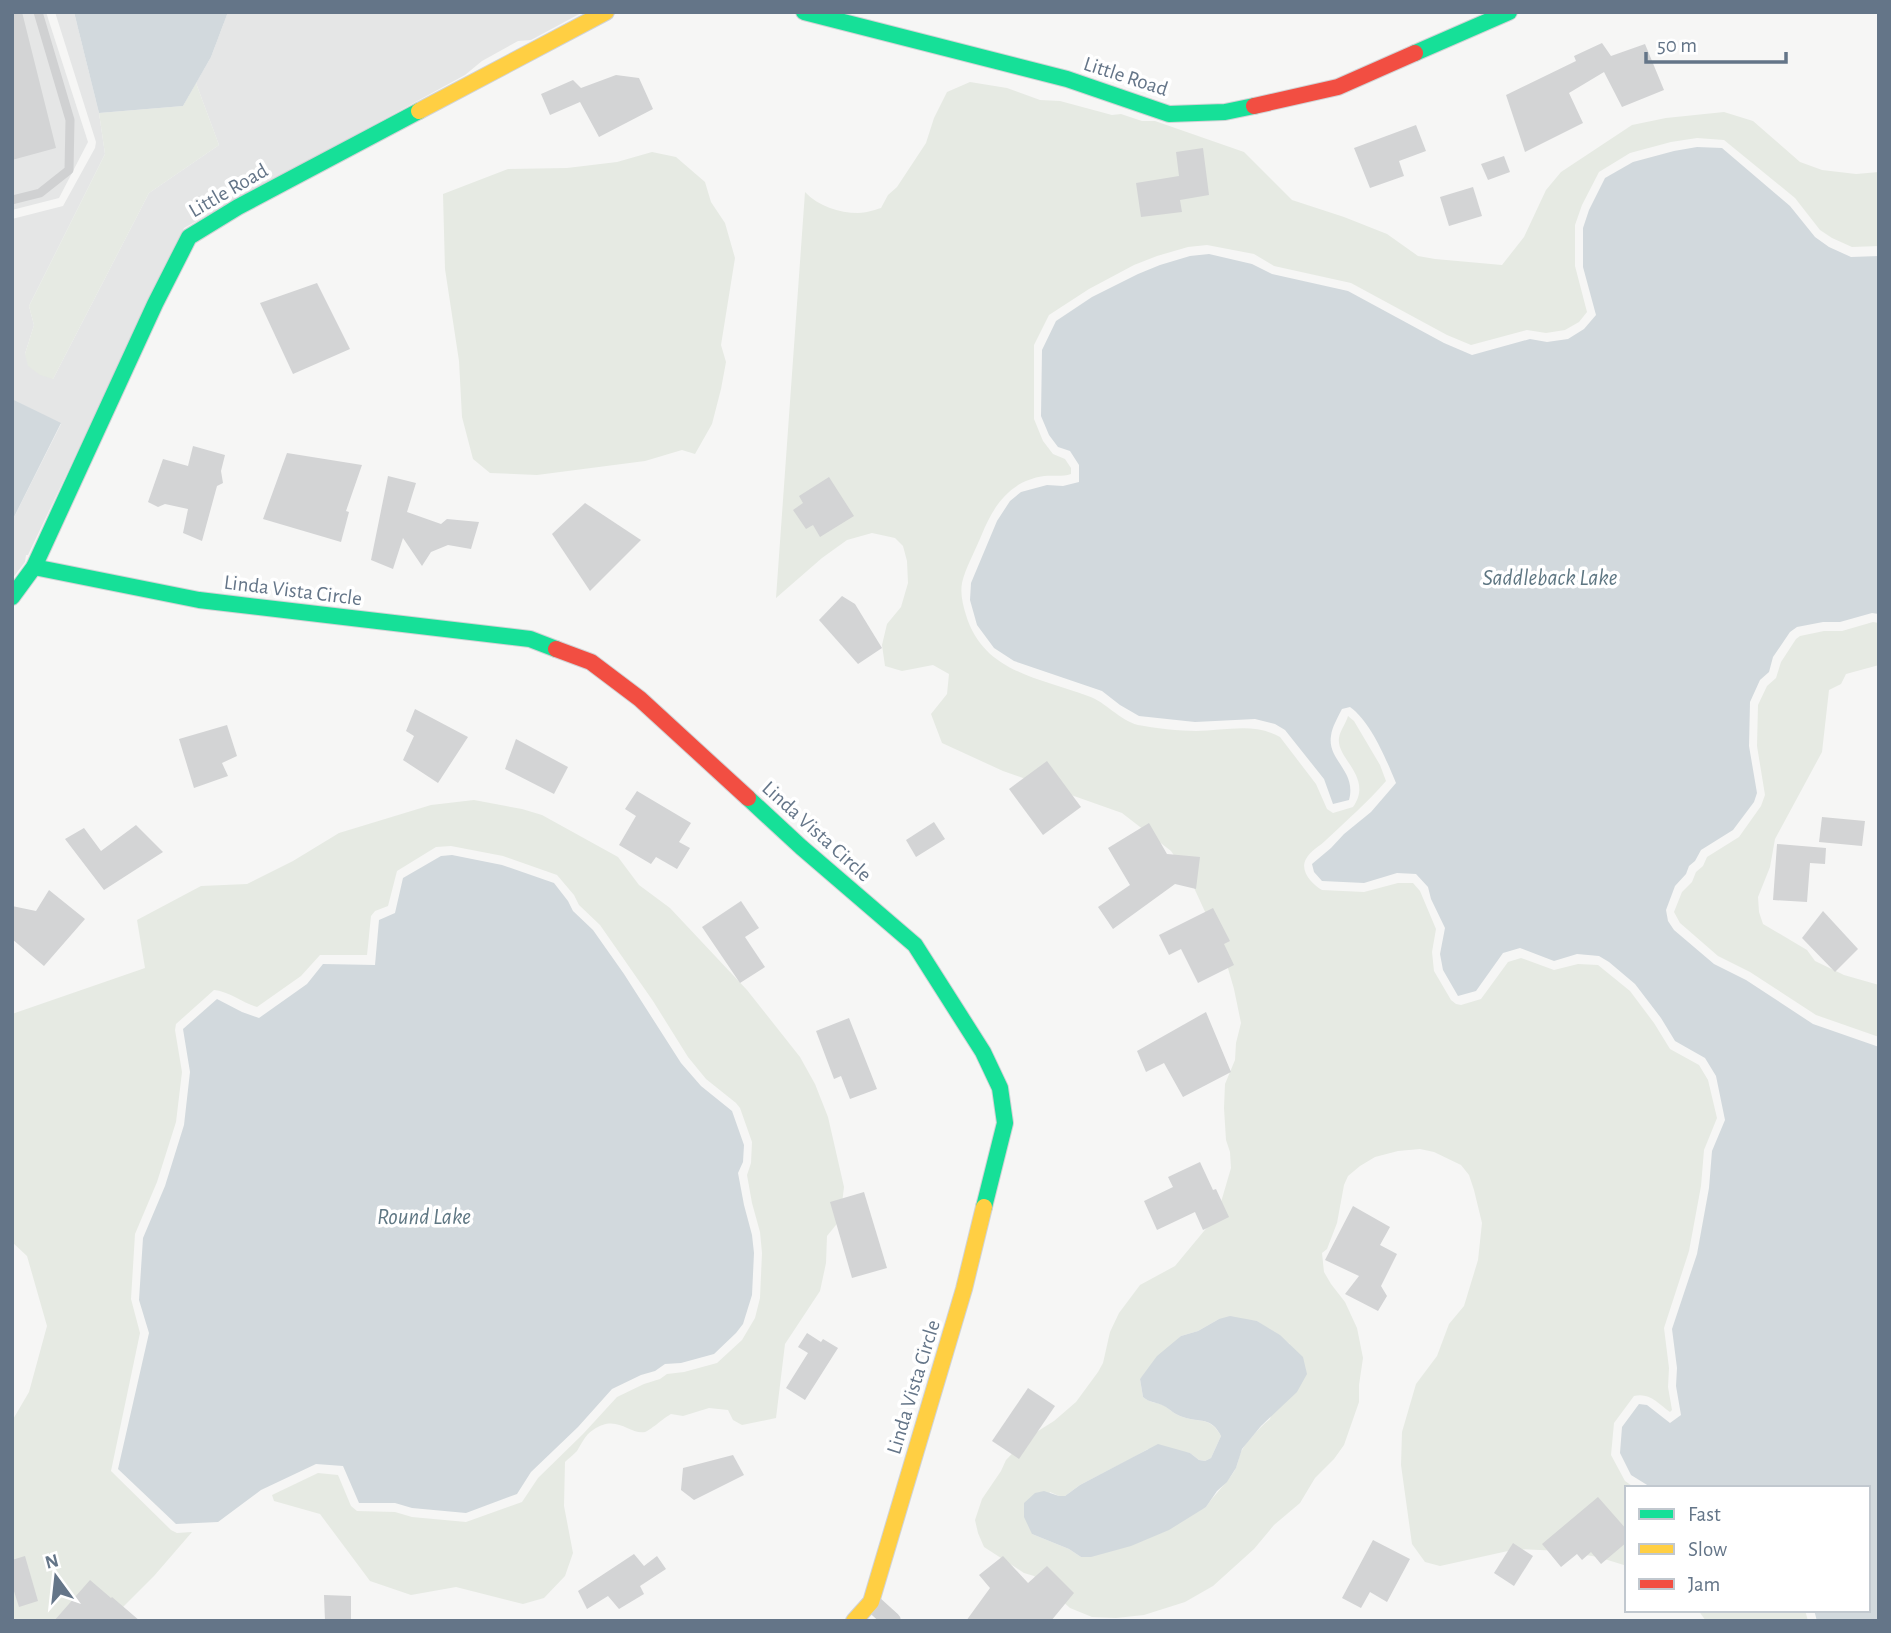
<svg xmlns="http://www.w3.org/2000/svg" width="1891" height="1633" viewBox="0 0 1891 1633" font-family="'Alegreya Sans',sans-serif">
<rect width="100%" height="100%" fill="#f6f6f5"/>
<g fill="#e5e6e6">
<polygon points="12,12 46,12 88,142 59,198 12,210"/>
<polygon points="55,12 74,12 99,113 105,154 29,306 34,325 25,354 53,379 149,193 219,145 196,83 211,57 228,12 583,12 531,40 518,41 482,61 465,75 184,228 28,555 26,555 25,562 12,579 12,521 61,424 12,399 12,219 63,206 95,148 96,142"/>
</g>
<g fill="#e6eae3" fill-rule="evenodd">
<path d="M970,82l37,6 33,12 20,1 52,14 9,-1 21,7h13l89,31 48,48 52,17 43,17 31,22 17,3 67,6 22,-28 22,-47 15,-18 71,-47 34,-7 58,-6 29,9 47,41 22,8 34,4 23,-2v74l-27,1 -20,-9 -12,-8 -25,-32 -71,-58 -27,-2 -26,4 -41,11 -31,19 -17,33 -7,20v41l12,46 -8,10 -14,8 -19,3 -19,-3 -56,15 -24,-10 -96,-52 -77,-17 -20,-12 -47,-9 -19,2 -31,9 -23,9 -45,24 -40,26 -15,30v74l9,22 10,13 12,5 6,9v6c-9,3 -17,1 -27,2 -34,5 -50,29 -62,58 -6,15 -17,35 -20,49 -2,11 1,22 4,32 17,57 73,63 122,81 18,6 31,24 50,29 15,3 43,6 58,6 28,0 58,-9 84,6l36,47 11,25 6,4 20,-6c21,-30 -17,-48 -14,-69 1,-7 7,-15 9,-22l6,5 26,44 6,16c-19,22 -39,39 -60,59 -6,6 -16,11 -20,19 -7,12 7,26 16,31l42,2 34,-9h15l7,8 16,38 -4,23 2,19 17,29 5,4 5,1 20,-6 27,-37 13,-4 33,12 24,-6 20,1 32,26 24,32 16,26 29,16 9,15 9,38 -13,32 -3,36 -12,65 -25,77 5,40 -1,19 4,23 -2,2c-12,-9 -21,-20 -36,-16l-20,27 -3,32 14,26 10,7h-8v78l-29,-9 -37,-6 -44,-2 -77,17 -15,-4 -13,-18 -11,-79 1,-33 14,-48 21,-28 12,-32 15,-18 14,-46 4,-37 -8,-33 -5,-15 -8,-10 -27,-13 -14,-3 -22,2 -23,6 -15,9 -12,10 -4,9 -7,38 -10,26 -5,4 2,19 7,12 14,18 12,26 6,30 -4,27v17l-15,43 -10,14 -19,19 -15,25 -26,22 -20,24 -41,37 -28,16 -41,13 -28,3 -24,-1 -22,-9 -36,-32 -10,-3 -40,-26 -6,-14 -3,-13 7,-21 19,-28 5,-11 21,-22 27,-17 22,-19 22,-30 5,-9 7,-31 9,-19 21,-28 35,-19 34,-41 10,-16 12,-41 -1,-16 -4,-12 -2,-32 1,-24 10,-24 1,-17 5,-20 -7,-34 -11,-38 -33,-72 -19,-28 -49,-38 -119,-42 -61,-28 -11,-29 16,-20 2,-20 -16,-9 -31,6 -17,-5 -3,-21 5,-21 14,-17 7,-24 -1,-22 -4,-15 -8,-8 -23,-5 -25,7 -25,18 -46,40 29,-406c13,14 34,21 53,21 8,0 16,-3 23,-5l7,-13 9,-8 29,-44 8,-25 13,-26zM1219,1319l38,2 33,23 -20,75c-9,7 -24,23 -29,33 -3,7 -3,14 -8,21 -8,12 -19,22 -27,34l-125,50 -12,-8 -37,-15 18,-42 9,4h6l15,-11 54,-28 14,-8 42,4 9,7 6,1 6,-3 10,-22c-11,-20 -21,-13 -38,-19 -8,-2 -13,-8 -20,-12 -7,-3 -13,-2 -20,-8l-3,-18 41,-43 17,-5z"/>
<polygon points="196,83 219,145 149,193 53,379 40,375 28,366 25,354 34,325 29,306 105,154 99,113 183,106"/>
<polygon points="652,152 676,157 705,182 711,202 725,223 735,258 721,345 726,362 721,389 712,424 695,454 682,450 645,461 537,475 490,473 473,459 462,417 459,361 445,269 443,194 508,169 567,168 617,162"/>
<polygon points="1873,622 1879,623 1879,665 1846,674 1841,684 1829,690 1822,752 1775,839 1770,867 1758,897 1759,912 1763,924 1807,950 1815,961 1844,975 1879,985 1879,1037 1816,1015 1750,972 1718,956 1680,923 1674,912 1682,892 1692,882 1696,872 1703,866 1707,857 1739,837 1761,806 1765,795 1757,746 1758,705 1767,686 1776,678 1781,662 1796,639 1800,636 1824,631 1842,631"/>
<path d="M474,800l48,9 20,6 76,42 21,28 31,23 77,82 53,67 15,27 13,33 16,70 -4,33 -13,16 -1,27 -6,28 -35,53 -9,74 -34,7 -9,-5 -5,-10 -19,-2 -26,8 -12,-2c-6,3 -23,18 -26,18 -16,3 -28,-19 -52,-2 -8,5 -11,13 -16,21 -4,4 -9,8 -12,11l-1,44 9,47 -8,23 -21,22 -21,6 -67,-17 -45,8 -41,-14 -50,-67 -46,-13 -2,-6 46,-22 20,2 13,31 6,5 38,1 17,5 54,5 56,-20 16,-24 45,-44 34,-37 27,-13 16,-5 7,-5 17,-2 33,-9 25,-23 13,-22 5,-20 2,-45 -2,-21 -8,-29 -5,-28 4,-12 1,-21 -12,-34 -4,-5 -30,-24 -18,-22 -35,-56 -53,-76 -21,-20 -5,-10 -17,-20 -54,-19 -52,-10 -15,1 -39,24 -9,35 -13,5 -4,5 -4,39h-47l-19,21 -44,31c-14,-4 -29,-16 -43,-17l-38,34 -1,6 7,42 -6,50 -19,60 -22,52 -4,65 9,34 -29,138 60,59 6,3 15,-1 -38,44 -45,45h-97v-200l17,-29 18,-66 -20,-70 -15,-14v-228l133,-46 -8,-48 64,-34 46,-2 46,-23 46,-28 92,-28z"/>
<polygon points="1698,1610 1805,1610 1808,1621 1706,1621"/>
</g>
<g fill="#d2d9dd">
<polygon points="74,12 228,12 211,57 183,106 99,113"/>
<path d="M1697,147l25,1 68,58 25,31 14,10 22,10 28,-1v358l-7,-1 -32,9h-17l-26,5 -7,5 -17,25 -4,15 -9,8 -10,22 -1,44 8,47 -3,9 -21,28 -32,20 -6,11 -6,5 -3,8 -11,12 -9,24 2,11 6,9 40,34 32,16 67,44 66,23v574h-62l-3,-11h54v-122h-216l-21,-13 -11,-22 2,-26 17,-23 8,1 23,18 11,-8 -5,-29 1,-18 -5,-39 25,-75 12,-66 3,-37 13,-31 -9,-44 -11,-18 -30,-17 -14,-23 -26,-34 -26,-22 -10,-6 -22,-2 -23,7 -34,-13 -17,5 -27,38 -18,5 -15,-26 -3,-16 5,-26 -14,-29 -3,-12 -12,-13 -19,-1 -33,10 -42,-2 -8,-9 -2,-8 19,-16 13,-14 27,-22 25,-29c-10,-24 -25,-61 -46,-76l-8,2c-4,8 -10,18 -11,27 -4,24 26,35 18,64l-16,4 -9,-25 -39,-49 -10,-6 -20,-5 -60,3 -56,-6 -19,-11 -18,-14 -88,-30 -20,-13 -17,-23 -7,-25 1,-17 26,-62 13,-20 11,-9 26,-7 16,1 16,-4v-17l-9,-14 -12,-4 -9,-12 -8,-19 1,-66 14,-29 36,-24 46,-23 22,-9 30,-9 19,-2 43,10 20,10 76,17 96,52 28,12 58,-16 17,3 21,-3 16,-10 12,-14 -13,-48v-39l6,-18 16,-32 28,-16 41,-11z"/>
<polygon points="12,399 61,423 12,521"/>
<polygon points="452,855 502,865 554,883 568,901 573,911 593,930 624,974 681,1063 701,1086 732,1111 744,1145 743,1162 738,1173 744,1205 752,1235 754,1253 752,1295 743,1324 736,1333 714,1354 681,1363 665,1364 655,1371 641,1375 612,1389 578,1427 531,1472 517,1494 466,1513 412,1508 395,1503 359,1503 343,1466 316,1464 261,1490 218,1522 176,1524 118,1469 149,1333 139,1300 143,1238 165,1186 184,1125 190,1072 183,1029 217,999 242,1012 259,1018 307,984 323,964 375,965 379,920 395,913 403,878 441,856"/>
<path d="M1230,1316l27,5 23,14 23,22 4,17 -10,18 -36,34 -19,23 -6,19 -9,14 -10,9 -11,16 -37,23 -38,16 -40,11h-10l-12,-8 -37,-15 -8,-17v-14l11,-10 9,-2 15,5h6l15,-11 78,-41 32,9 9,7 6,1 6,-3 10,-22c-10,-20 -21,-13 -38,-19 -8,-2 -13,-8 -19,-11 -7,-4 -14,-3 -21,-9l-3,-18 17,-23 24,-20 17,-5 21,-12z"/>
</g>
<g fill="#d3d4d5">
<polygon points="12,12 22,12 56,148 12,160"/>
<polygon points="1602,43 1611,56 1645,44 1664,90 1622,107 1604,72 1569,93 1583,123 1525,152 1506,95 1576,61 1574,56"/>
<polygon points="616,75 639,78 653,109 599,137 580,102 550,115 541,94 573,80 581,88"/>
<polygon points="1416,125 1426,151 1399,161 1404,176 1370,188 1354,148"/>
<polygon points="1203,148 1209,195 1180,200 1182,212 1141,217 1136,183 1179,176 1176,152"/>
<polygon points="1504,156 1510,172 1488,180 1481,164"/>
<polygon points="1473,187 1482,216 1449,226 1440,197"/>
<polygon points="317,283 350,349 293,374 260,303"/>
<polygon points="193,446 225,455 221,471 223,483 217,486 202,541 183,533 188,509 165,504 158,507 148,502 163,459 188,466"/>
<polygon points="287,453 362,465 346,511 349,512 341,542 263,519"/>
<polygon points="388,476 416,483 407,512 441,524 447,519 479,522 471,549 448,545 431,552 422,566 403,538 393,569 371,560"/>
<polygon points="829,477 854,516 820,537 813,525 806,529 793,510 803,503 799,496"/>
<polygon points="585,503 641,540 590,591 552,534"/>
<polygon points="842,596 855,604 882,648 858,664 819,620"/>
<polygon points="415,709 468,737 438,783 403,760 414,736 406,731"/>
<polygon points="227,725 237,756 222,763 228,776 194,788 179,739"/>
<polygon points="516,739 568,767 554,794 505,769"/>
<polygon points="1047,761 1081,807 1043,835 1009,789"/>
<polygon points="637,791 691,823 679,842 690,848 677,869 656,857 651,864 619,845 636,816 625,809"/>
<polygon points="1822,817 1865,821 1862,846 1819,842"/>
<polygon points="934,822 945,839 916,857 906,840"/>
<polygon points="1149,823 1167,854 1200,857 1196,889 1175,884 1113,929 1098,907 1130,885 1108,848"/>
<polygon points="136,825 163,852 104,890 65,839 84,828 101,851"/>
<polygon points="1777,844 1826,848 1825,864 1810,863 1807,902 1773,900"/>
<polygon points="49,890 85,919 44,966 12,939 12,906 36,911"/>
<polygon points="741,901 759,928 745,937 765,967 740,983 702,927"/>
<polygon points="1213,908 1230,941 1224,944 1234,965 1198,983 1181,949 1169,955 1159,935"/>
<polygon points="1823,911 1858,949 1835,972 1802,938"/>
<polygon points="1206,1012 1231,1072 1183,1097 1164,1063 1146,1072 1137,1051"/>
<polygon points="849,1018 877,1089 850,1099 841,1076 834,1079 816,1031"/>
<polygon points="1200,1162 1213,1190 1216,1189 1229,1217 1203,1230 1195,1212 1157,1230 1144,1201 1173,1187 1168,1177"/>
<polygon points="864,1192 887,1268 852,1278 830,1202"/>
<polygon points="1353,1206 1390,1227 1380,1245 1397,1254 1381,1286 1387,1296 1378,1311 1345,1294 1359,1276 1325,1260"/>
<polygon points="807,1333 821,1342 823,1339 838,1348 805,1400 786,1388 808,1353 798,1347"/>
<polygon points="1028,1388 1055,1406 1019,1459 992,1441"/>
<polygon points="733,1455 744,1475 694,1500 681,1490 683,1468"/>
<polygon points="1598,1497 1627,1530 1627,1542 1601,1564 1591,1552 1582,1560 1577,1554 1561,1567 1542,1544"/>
<polygon points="1373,1540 1410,1559 1387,1602 1370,1592 1361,1608 1342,1598"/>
<polygon points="1513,1543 1533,1556 1514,1586 1494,1573"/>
<polygon points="634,1554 644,1566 657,1556 666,1569 640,1586 644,1594 619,1609 608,1596 587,1609 578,1591"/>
<polygon points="25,1556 38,1601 19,1607 12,1585 12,1560"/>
<polygon points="1003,1556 1028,1583 1047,1566 1074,1593 1051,1621 966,1621 990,1588 979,1575"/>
<polygon points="90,1580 111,1598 112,1597 140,1621 54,1621"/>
<polygon points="324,1595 351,1596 351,1621 325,1621"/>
</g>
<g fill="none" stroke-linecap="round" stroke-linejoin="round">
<g stroke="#d1d3d5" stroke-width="18">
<g id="fast">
<polyline points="804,12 1067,79 1169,114 1225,112 1254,106"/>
<polyline points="1415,53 1509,12"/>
<polyline points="34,567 199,600 530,639 556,649"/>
<polyline points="12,597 34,567 155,304 189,237 238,207 419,111"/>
<polyline points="748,798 801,847 915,945 983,1052 1000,1088 1005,1123 984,1207"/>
</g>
</g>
<g stroke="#d1d3d5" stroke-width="18">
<g id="slow">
<polyline points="419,111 606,12"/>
<polyline points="854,1621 871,1602 964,1289 984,1207"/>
</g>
</g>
<g stroke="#d1d3d5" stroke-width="18">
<g id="jam">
<polyline points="1254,106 1338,87 1415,53"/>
<polyline points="556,649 591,662 640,699 748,798"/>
</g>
</g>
<polyline stroke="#d0d1d2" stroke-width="9" points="12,200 40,193 69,170 70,120 38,12"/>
<polyline stroke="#d0d1d2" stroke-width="18" points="871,1602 892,1621"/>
<use href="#fast" stroke="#16e098" stroke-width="16"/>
<use href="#slow" stroke="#ffcf43" stroke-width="16"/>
<use href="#jam" stroke="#f24e42" stroke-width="16"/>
</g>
<g text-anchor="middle" stroke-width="7" stroke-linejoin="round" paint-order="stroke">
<g font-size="21" fill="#647588" stroke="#fff">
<text transform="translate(1126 76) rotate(18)" y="7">Little Road</text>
<text transform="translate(228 190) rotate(-30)" y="7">Little Road</text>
<text transform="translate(293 590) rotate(7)" y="7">Linda Vista Circle</text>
<text transform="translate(817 831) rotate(42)" y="7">Linda Vista Circle</text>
<text transform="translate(913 1387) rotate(-73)" y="7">Linda Vista Circle</text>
</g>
<g font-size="23" font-style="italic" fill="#5f7783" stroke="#fff">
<text x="1550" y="585">Saddleback Lake</text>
<text x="424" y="1224">Round Lake</text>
</g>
</g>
<rect width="1891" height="1633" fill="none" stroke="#647588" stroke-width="28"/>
<rect x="1625" y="1486" width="245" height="126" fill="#ffffff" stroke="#c1c8cf" stroke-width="2"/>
<rect x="1639" y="1509" width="35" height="10" fill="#16e098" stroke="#c1c8cf" stroke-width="2"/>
<text x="1688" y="1521" font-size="21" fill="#647588">Fast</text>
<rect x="1639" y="1544" width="35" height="10" fill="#ffcf43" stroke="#c1c8cf" stroke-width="2"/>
<text x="1688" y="1556" font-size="21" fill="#647588">Slow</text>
<rect x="1639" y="1579" width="35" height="10" fill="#f24e42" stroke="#c1c8cf" stroke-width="2"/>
<text x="1688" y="1591" font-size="21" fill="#647588">Jam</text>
<g transform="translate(56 1577) rotate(345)" stroke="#ffffff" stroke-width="5" paint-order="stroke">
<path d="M0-5L12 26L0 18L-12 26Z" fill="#647588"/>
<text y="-10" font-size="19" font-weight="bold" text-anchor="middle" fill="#647588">N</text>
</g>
<path d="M1646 52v10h140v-10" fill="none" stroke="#647588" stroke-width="3.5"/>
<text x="1657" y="52" font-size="21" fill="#647588" stroke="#ffffff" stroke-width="5" paint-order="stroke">50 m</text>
</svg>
